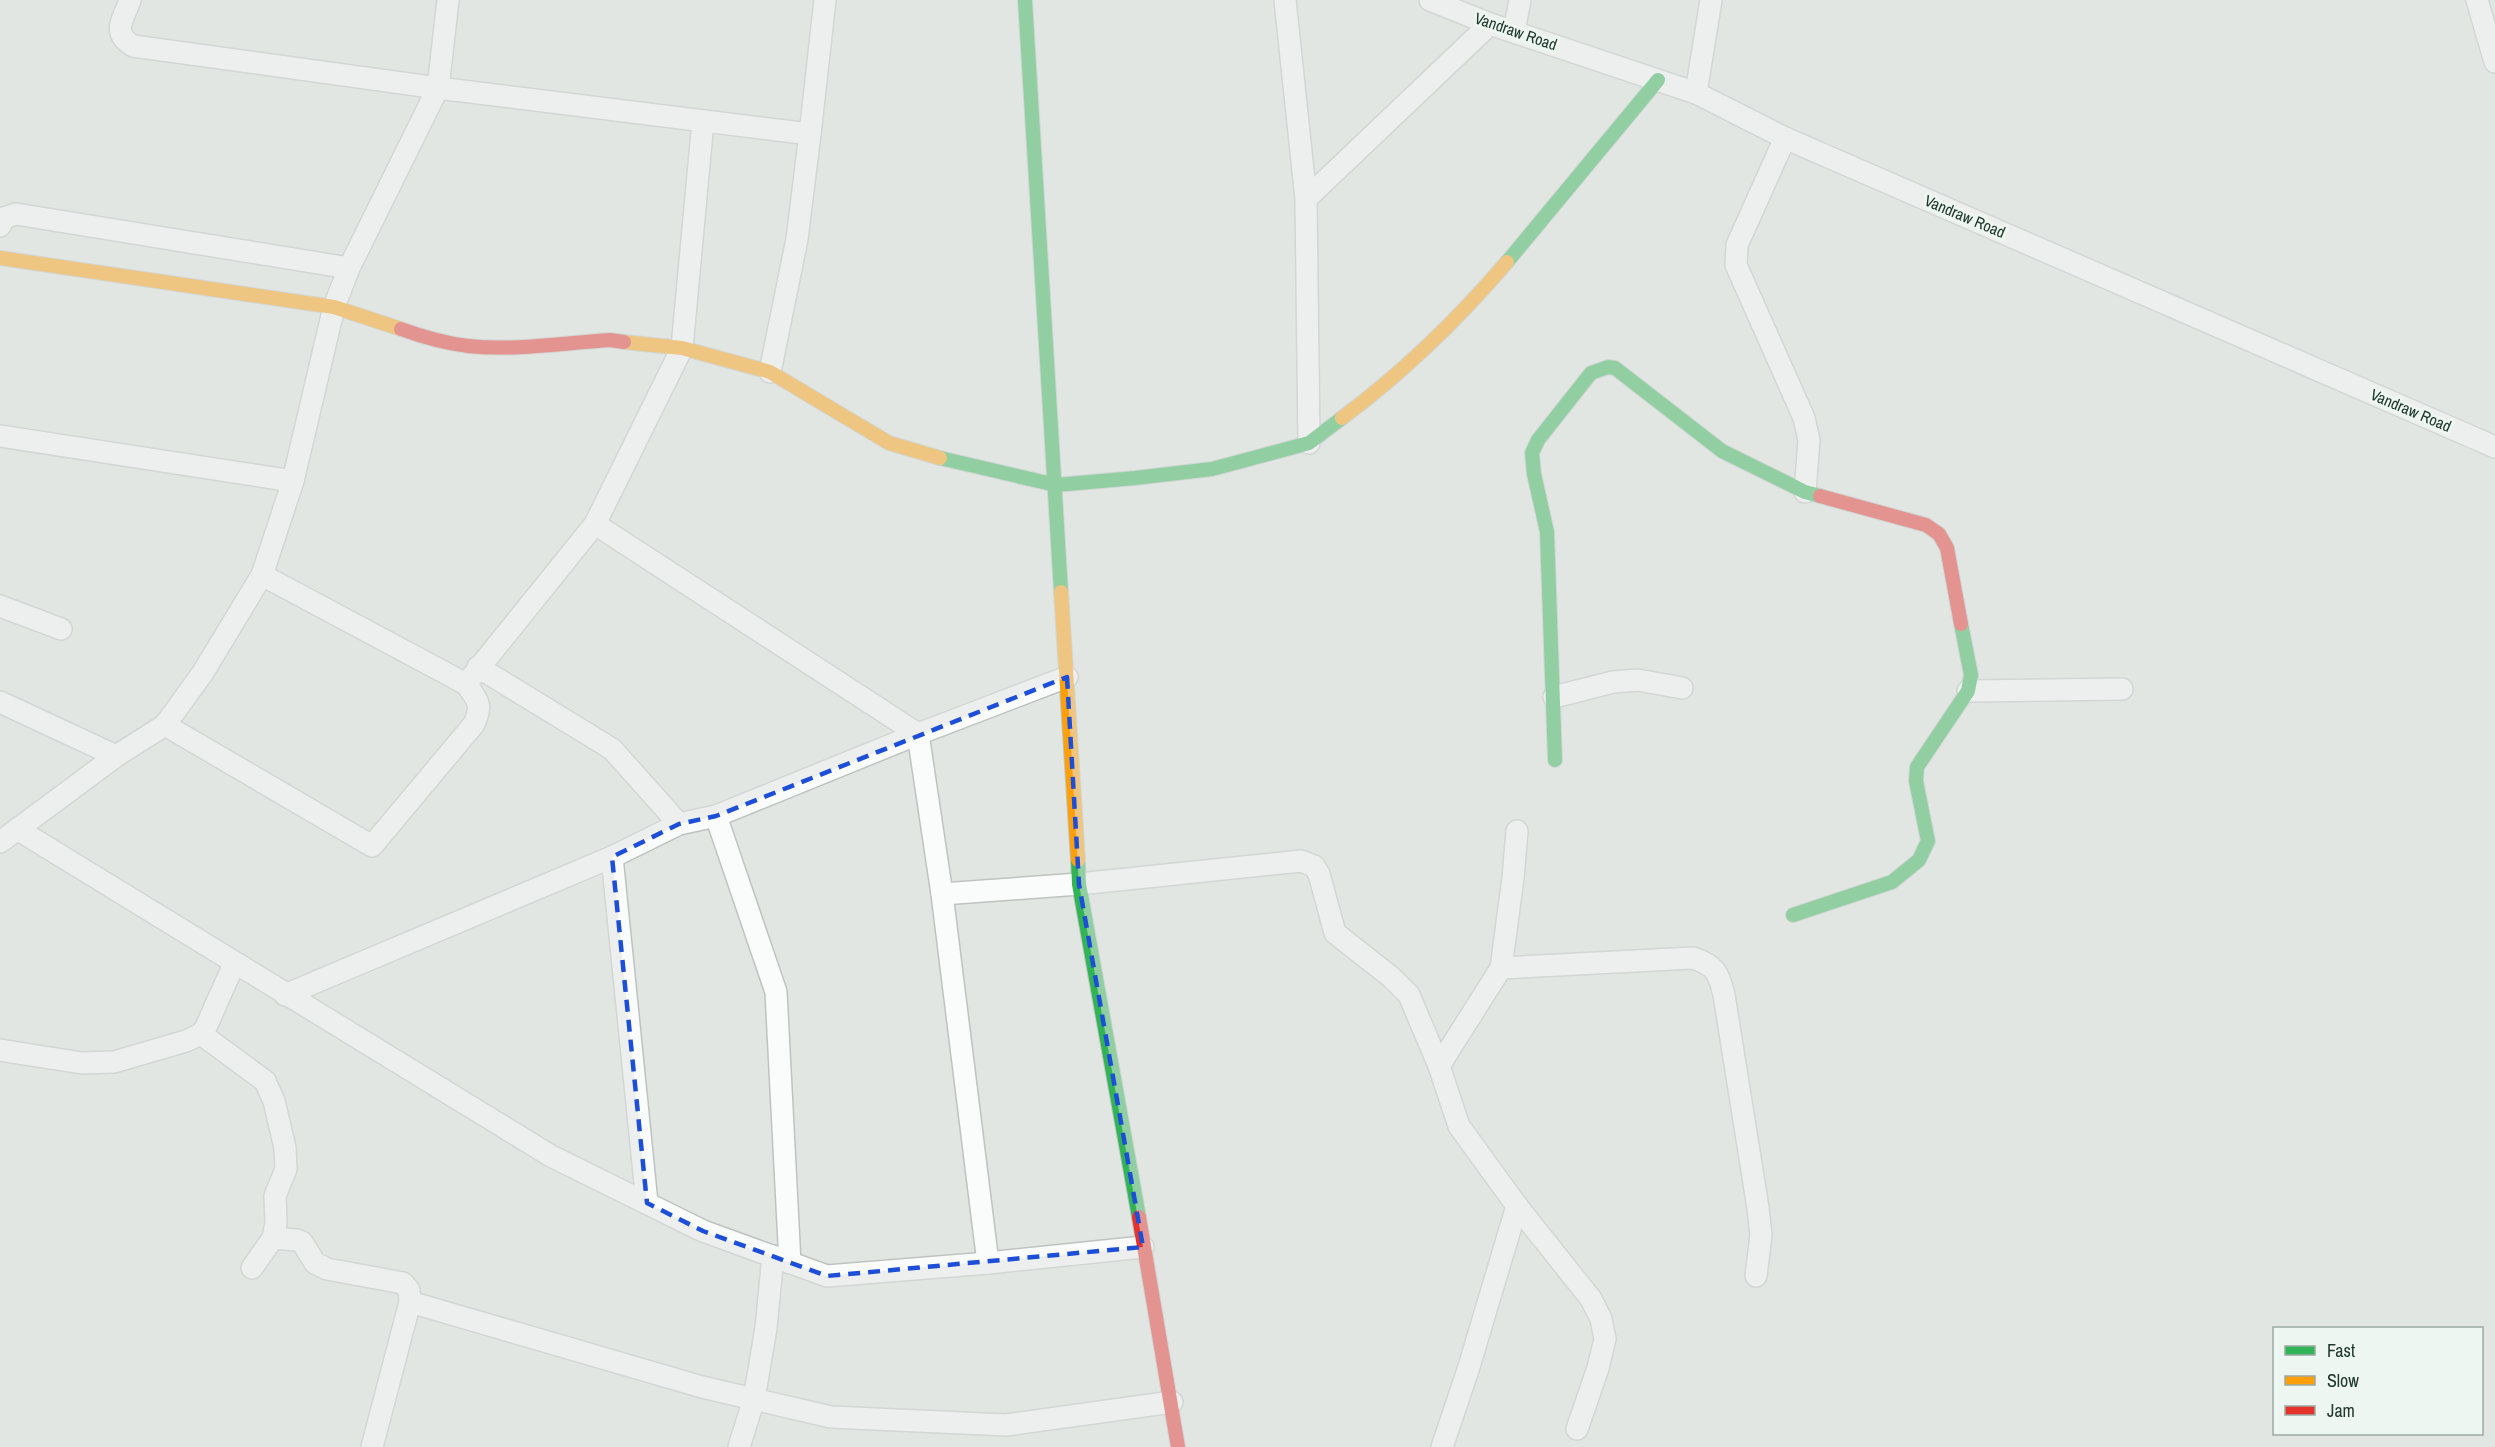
<svg xmlns="http://www.w3.org/2000/svg" width="2495" height="1447" viewBox="0 0 2495 1447" font-family="'Archivo Narrow',sans-serif">
<rect width="100%" height="100%" fill="#e1e6e3"/>
<g fill="none" stroke-linecap="round" stroke-linejoin="round">
<g stroke="#bec3c0" stroke-width="24">
<g id="street">
<path d="M130,0c-7,21 -19,32 3,46l305,42 372,46 15,-134"/>
<polyline points="1285,0 1306,199 1309,443"/>
<polyline points="1430,0 1490,24 1696,93 1785,138 2495,447"/>
<polyline points="2477,0 2495,62"/>
<polyline points="1514,31 1520,0"/>
<polyline points="1696,93 1711,0"/>
<polyline points="1785,138 1737,245 1736,265 1804,418 1809,440 1805,492"/>
<polyline points="1306,199 1490,24"/>
<polyline points="0,226 4,218 16,214 349,268"/>
<polyline points="770,372 797,239 810,134"/>
<polyline points="0,436 293,481"/>
<polyline points="595,524 918,734 942,894 988,1263"/>
<polyline points="262,575 466,684 595,524 682,348 703,121"/>
<polyline points="0,606 61,629"/>
<polyline points="478,667 612,749 679,824"/>
<polyline points="1968,691 2122,689"/>
<polyline points="1554,697 1613,682 1638,680 1682,688"/>
<polyline points="0,702 116,756"/>
<path d="M165,725l207,121 102,-122c9,-20 4,-23 -8,-40"/>
<polyline points="716,816 776,992 790,1263"/>
<polyline points="17,829 551,1156 703,1231 827,1276 988,1263 1143,1247"/>
<polyline points="0,842 116,756 165,725 202,674 262,575 293,481 334,307 349,268 438,88 448,0"/>
<polyline points="612,857 647,1203"/>
<polyline points="942,894 1079,884 1301,861 1314,866 1319,874 1335,933 1391,977 1409,995 1439,1066 1459,1126 1517,1206 1591,1299 1601,1319 1605,1339 1598,1368 1577,1429"/>
<path d="M1501,968l192,-10c22,7 26,15 31,37l34,213 3,27 -5,41"/>
<polyline points="285,995 612,857 679,824 716,816 918,734 1067,677"/>
<polyline points="201,1034 265,1081 274,1101 285,1148 286,1169 275,1196 276,1223 273,1238 252,1268"/>
<polyline points="0,1050 82,1063 114,1062 186,1041 201,1034 206,1027 234,964"/>
<polyline points="1439,1066 1501,968 1513,878 1517,831"/>
<polyline points="273,1238 296,1240 302,1242 315,1263 327,1269 403,1283 409,1290 410,1302"/>
<polyline points="372,1447 410,1302 702,1387 831,1417 1006,1425 1172,1402"/>
<polyline points="739,1447 754,1399 766,1328 773,1256"/>
<polyline points="1442,1447 1468,1370 1517,1206"/>
</g>
</g>
<g stroke="#bdc4c0" stroke-width="16">
<g id="fast">
<polyline points="1025,0 1061,592"/>
<polyline points="1507,262 1658,80"/>
<polyline points="940,458 1056,485 1135,478 1212,469 1309,443 1342,418"/>
<polyline points="1555,760 1547,532 1534,474 1532,453 1538,440 1591,373 1608,367 1615,368 1722,451 1805,492 1820,496"/>
<polyline points="1078,860 1079,884 1139,1217"/>
<polyline points="1793,915 1892,882 1919,860 1928,841 1916,781 1917,767 1968,691 1971,675 1961,624"/>
</g>
</g>
<g stroke="#bdc4c0" stroke-width="16">
<g id="slow">
<polyline points="0,258 334,307 401,329"/>
<polyline points="624,342 682,348 770,372 889,443 940,458"/>
<path d="M1342,418c59,-44 117,-100 165,-156"/>
<polyline points="1061,592 1078,860"/>
</g>
</g>
<g stroke="#bdc4c0" stroke-width="16">
<g id="jam">
<path d="M401,329c22,8 43,14 67,17 46,5 95,-3 142,-6l14,2"/>
<polyline points="1820,496 1926,525 1939,534 1947,548 1961,624"/>
<polyline points="1139,1217 1178,1447"/>
</g>
</g>
<use href="#street" stroke="#fafbfb" stroke-width="21"/>
<use href="#fast" stroke="#30b455" stroke-width="14"/>
<use href="#slow" stroke="#ff9f0a" stroke-width="14"/>
<use href="#jam" stroke="#e5322d" stroke-width="14"/>
</g>
<path d="M0 0H2495V1447H0ZM1067,677l12,207 64,363 -316,29 -124,-45 -56,-28 -35,-346 67,-33 37,-8z" fill="#e1e6e3" fill-opacity=".55" fill-rule="evenodd"/>
<path fill="none" stroke="#1d4ed8" stroke-width="4.5" stroke-dasharray="12 8" stroke-linejoin="round" d="M1067,677l12,207 64,363 -316,29 -124,-45 -56,-28 -35,-346 67,-33 37,-8z"/>
<g text-anchor="middle" stroke-width="6" stroke-linejoin="round" paint-order="stroke">
<g font-size="16" fill="#20382f" stroke="#eef6f1">
<text transform="translate(1516 31) rotate(19)" y="6">Vandraw Road</text>
<text transform="translate(1965 216) rotate(23)" y="6">Vandraw Road</text>
<text transform="translate(2411 410) rotate(23)" y="6">Vandraw Road</text>
</g>
</g>
<rect x="2273" y="1327" width="210" height="108" fill="#eef6f1" stroke="#9caaa3" stroke-width="1.5"/>
<rect x="2285" y="1346" width="30" height="9" fill="#30b455" stroke="#9caaa3" stroke-width="1.5"/>
<text x="2327" y="1357" font-size="18" fill="#20382f">Fast</text>
<rect x="2285" y="1376" width="30" height="9" fill="#ff9f0a" stroke="#9caaa3" stroke-width="1.5"/>
<text x="2327" y="1387" font-size="18" fill="#20382f">Slow</text>
<rect x="2285" y="1406" width="30" height="9" fill="#e5322d" stroke="#9caaa3" stroke-width="1.5"/>
<text x="2327" y="1417" font-size="18" fill="#20382f">Jam</text>
</svg>
